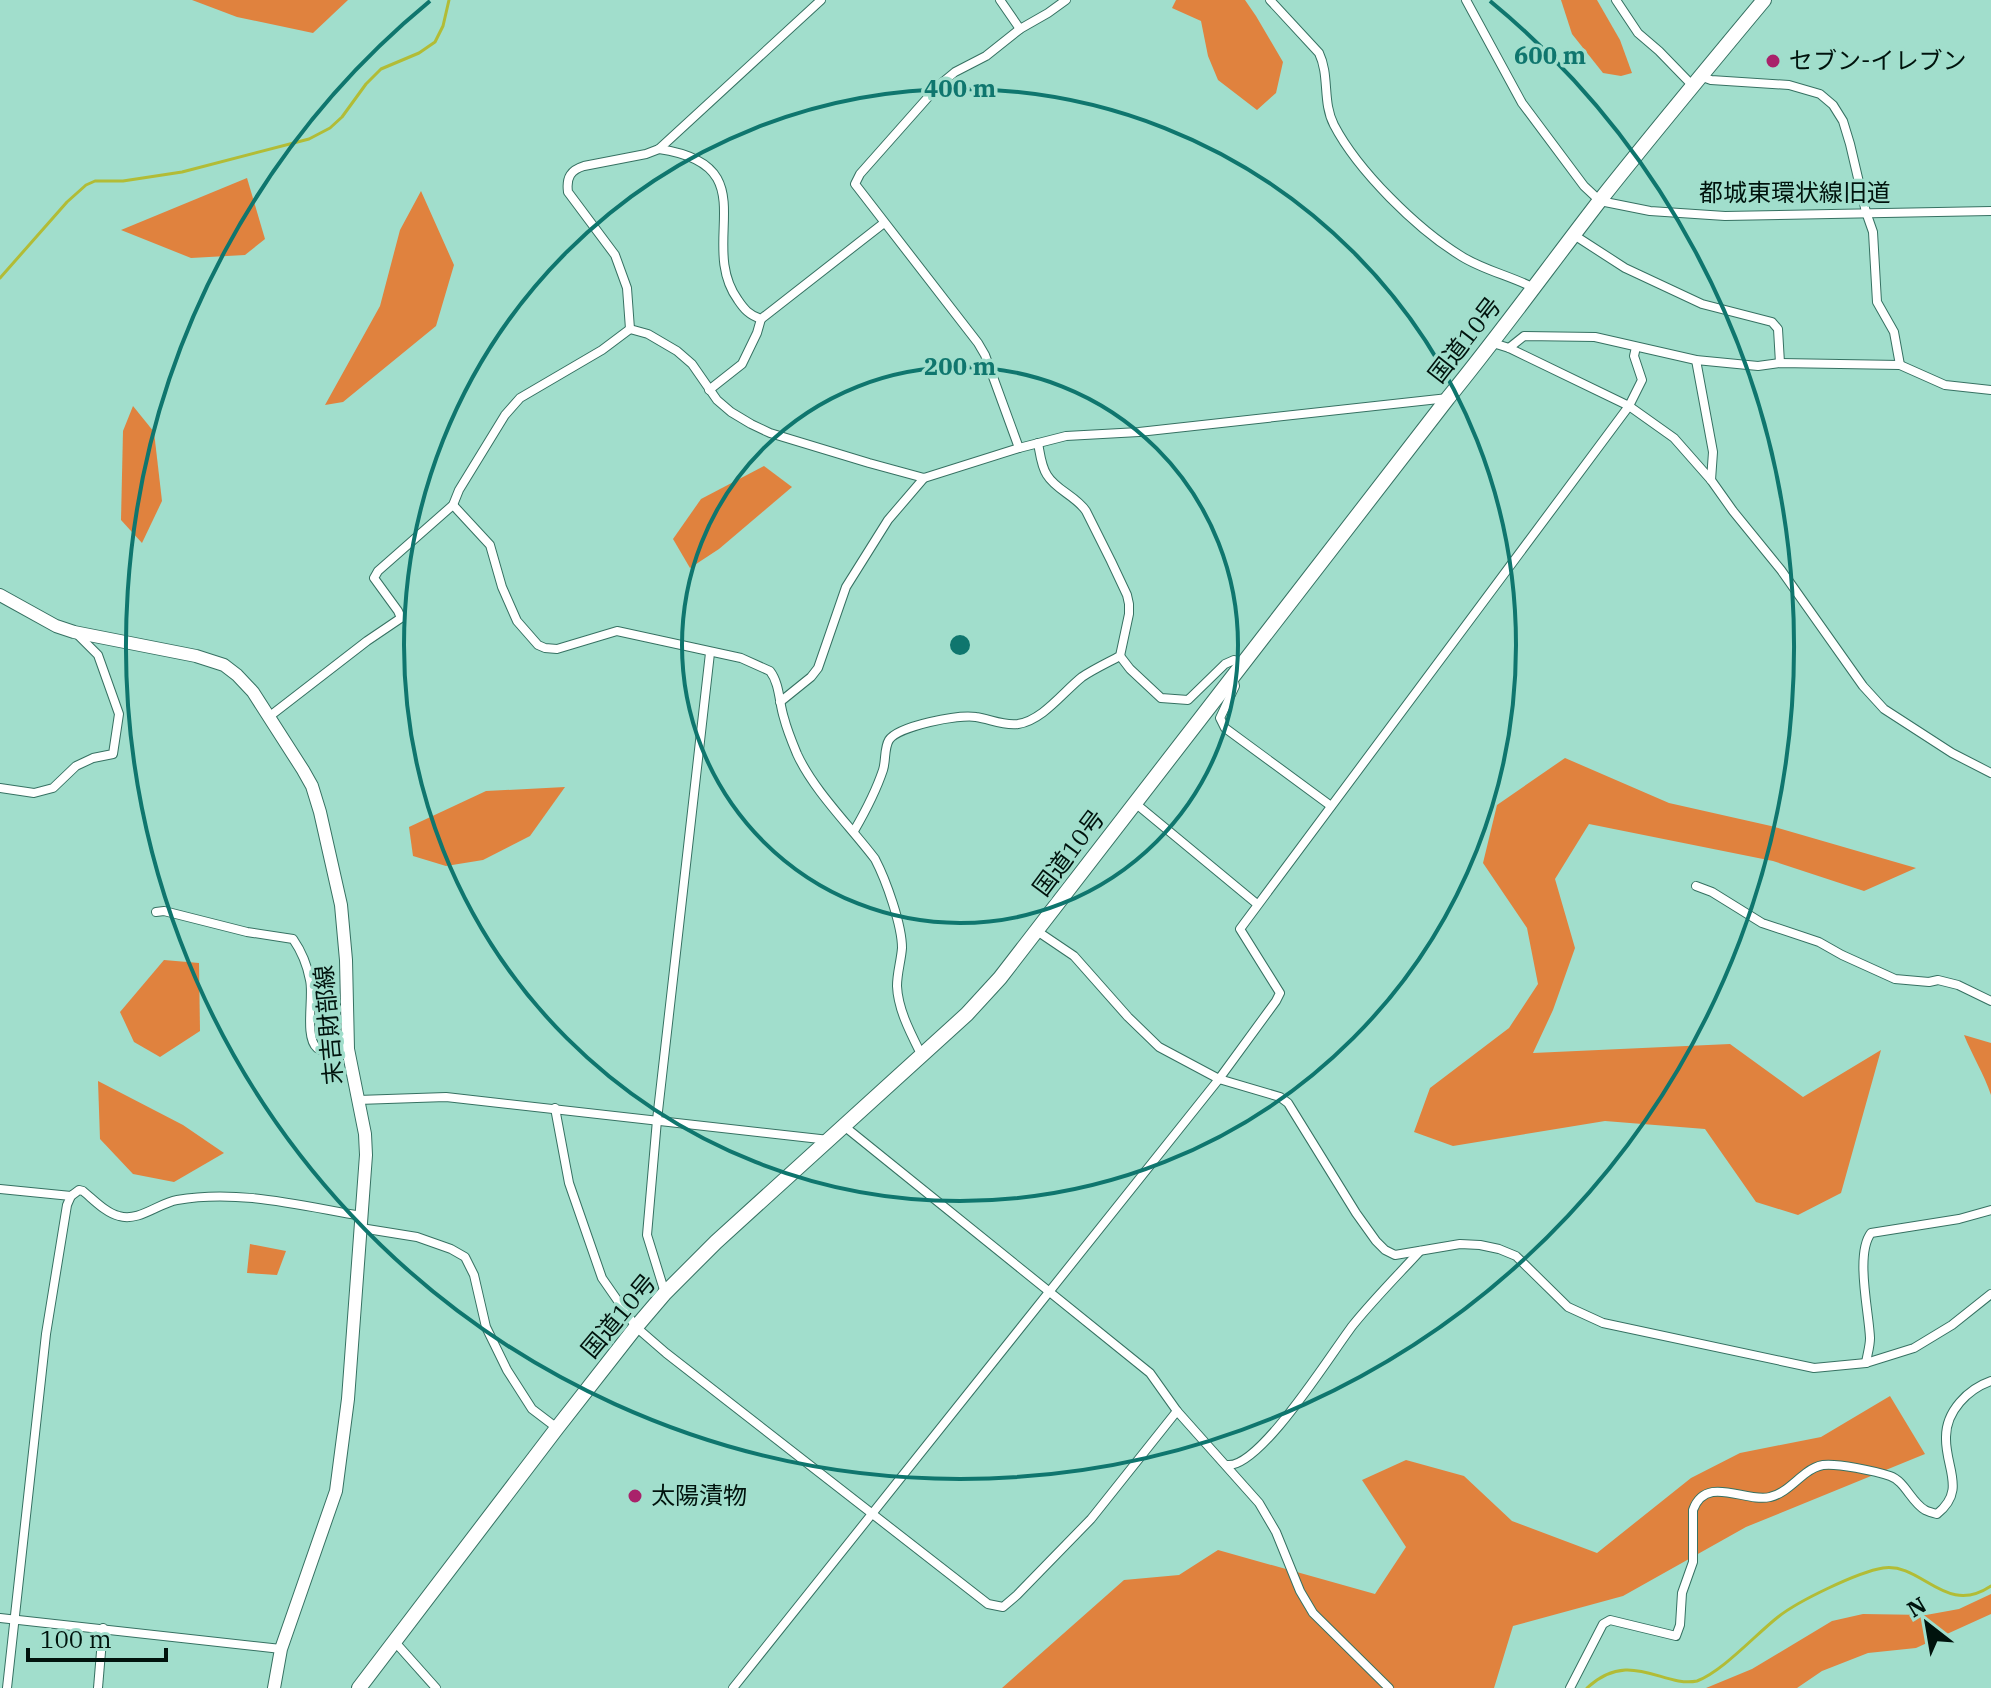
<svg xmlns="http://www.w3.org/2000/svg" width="1991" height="1688" viewBox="0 0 1991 1688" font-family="'IBM Plex Serif','Noto Sans JP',serif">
<rect width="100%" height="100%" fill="#a1decc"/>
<g fill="#e0823e">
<polygon points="192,0 348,0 313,33 237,17"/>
<polygon points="1176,0 1245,0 1256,16 1283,62 1276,93 1257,110 1218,80 1208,56 1201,21 1172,8"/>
<polygon points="1561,0 1597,0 1620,40 1632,73 1621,76 1603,73 1572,34"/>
<polygon points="247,178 265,239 245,255 191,258 121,230"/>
<polygon points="421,191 454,265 436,326 343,402 325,405 380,306 400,230"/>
<polygon points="133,406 154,432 162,501 142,543 121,520 123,431"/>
<polygon points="764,466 792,487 719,549 690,568 673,539 701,499"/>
<polygon points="1565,758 1669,803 1771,826 1916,868 1864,891 1773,861 1589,824 1555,879 1575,948 1553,1010 1533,1053 1730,1044 1803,1097 1881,1050 1841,1193 1798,1215 1756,1202 1705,1129 1605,1121 1453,1146 1414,1132 1430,1088 1509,1028 1538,984 1527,928 1483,863 1497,805"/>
<polygon points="565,787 530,836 483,860 446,866 413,856 409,827 486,791"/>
<polygon points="164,960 199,963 200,1031 160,1057 134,1042 120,1012"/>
<path d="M1964,1035l27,8v52c-7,-21 -19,-40 -27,-60z"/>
<polygon points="98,1081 183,1125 224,1153 174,1182 133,1174 100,1139"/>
<polygon points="250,1244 286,1251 277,1275 247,1273"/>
<polygon points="1890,1396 1925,1454 1746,1527 1623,1596 1513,1626 1494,1688 1002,1688 1124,1580 1179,1575 1218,1550 1375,1594 1406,1547 1362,1480 1406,1460 1464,1476 1512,1521 1597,1553 1691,1478 1740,1453 1821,1437"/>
<polygon points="1991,1594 1991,1614 1916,1648 1868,1653 1822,1671 1797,1688 1706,1688 1752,1669 1832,1621 1863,1614 1926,1615 1959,1609"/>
</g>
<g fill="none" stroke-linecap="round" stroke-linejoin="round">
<g stroke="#b2bc36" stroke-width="3">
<polyline points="0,278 67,202 86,185 95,181 123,181 182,172 309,139 330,128 342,117 366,84 381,69 419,53 435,42 443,26 449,0"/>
<path d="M1587,1688c43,-40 76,0 110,-7 26,-10 58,-46 81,-64 20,-16 80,-45 105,-49 39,-6 62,49 108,18"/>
</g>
<g stroke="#367162" stroke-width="10">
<g id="minor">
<polyline points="1000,0 1020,29"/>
<path d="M1270,0l49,53c11,23 3,49 15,72 24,46 83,104 127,131 22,14 50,20 73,32"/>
<polyline points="1466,0 1522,103 1584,186 1600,201 1650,211 1725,216 1991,211"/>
<polyline points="1616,0 1638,33 1659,51 1692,85"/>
<polyline points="1700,76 1711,80 1789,85 1820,94 1833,105 1843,121 1850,144 1866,212 1873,232 1877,302 1894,332 1900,365"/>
<path d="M659,149c110,16 37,93 79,151 6,9 11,15 23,19l123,-96"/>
<polyline points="1574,235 1625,268 1702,304 1772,322 1778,329 1780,363"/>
<polyline points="630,329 648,334 677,351 692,364 717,400 731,412 751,424 770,433 869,463 924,478 1019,448 1066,436 1139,432 1448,398"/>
<path d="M630,329l-3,-41 -12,-33 -47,-63c-2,-15 3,-22 16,-26l62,-12 13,-5 162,-149"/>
<polyline points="1493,343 1509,348 1629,406 1674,438 1711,480 1733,511 1781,570 1863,686 1884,709 1952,753 1991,773"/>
<polyline points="1509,348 1524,336 1595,337 1696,360 1758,366 1780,363 1900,365 1945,385 1991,390"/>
<polyline points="1696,360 1713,452 1711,480"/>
<polyline points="709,390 742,364 757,333 761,319"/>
<polyline points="1019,448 985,355 978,343 855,184 860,174 938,86 955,72 986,56 1020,29 1048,13 1066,0"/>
<path d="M453,505l37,40 12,42 15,34 21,24 7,3 12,1 60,-18 124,27 29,13c10,13 9,32 14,47 3,12 8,24 13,36 17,37 53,72 78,105 11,21 27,66 27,89 -1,13 -5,25 -5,38 1,24 14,48 25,70"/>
<polyline points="1120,656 1130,669 1161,698 1188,700 1225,664 1234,660 1243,664"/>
<polyline points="1233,677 1235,686 1220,718 1225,728 1331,806"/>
<polyline points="780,702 811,677 818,668 846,587 888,520 924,478"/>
<polyline points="270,716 367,641 401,618 398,611 374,578 378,571 453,505 459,490 505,415 520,398 602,350 630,329"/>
<polyline points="0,788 34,793 53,788 76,766 93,758 113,754 119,714 98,655 76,633"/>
<polyline points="1135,803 1257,904"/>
<path d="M854,831c11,-19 22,-40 29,-61 3,-9 1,-22 6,-30 9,-14 70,-26 87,-23 14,2 27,9 42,7 25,-4 45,-32 64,-47 12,-8 25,-14 38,-21l9,-42v-10l-2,-9 -16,-34 -25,-50c-10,-15 -30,-21 -39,-36 -6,-9 -7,-22 -9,-32"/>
<polyline points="1696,886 1712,892 1762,923 1819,942 1842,955 1895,979 1929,982 1938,980 1958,985 1991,1001"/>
<path d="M156,912l8,-1 83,21 46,7c9,13 14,25 17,41 4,16 -6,57 7,68 8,6 22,2 31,1"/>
<polyline points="1037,931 1074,956 1128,1017 1159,1047 1219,1079 1280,1097 1288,1103 1356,1213 1376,1241 1385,1250 1395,1255 1460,1244 1480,1245 1499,1249 1516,1256 1568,1307 1603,1323 1814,1368 1866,1363 1914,1348 1952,1325 1991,1294"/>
<polyline points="358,1100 446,1097 829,1140"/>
<polyline points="555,1108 569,1183 602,1278 636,1327 666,1353 988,1604 1003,1607 1017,1595 1091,1519 1177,1411"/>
<polyline points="844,1126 1150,1373 1177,1411 1259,1503 1276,1532 1300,1591 1313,1613 1389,1688"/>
<path d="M0,1189l71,7 8,-6 4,1c11,9 23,22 36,25 20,6 40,-13 58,-16 62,-11 125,6 185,16"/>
<polyline points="361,1228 417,1237 451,1249 465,1257 474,1275 486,1327 507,1370 532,1409 557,1428"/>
<polyline points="665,1293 647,1235 657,1120 710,653"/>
<path d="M1866,1363c1,-8 4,-16 4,-25 -1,-26 -15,-84 1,-105l88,-14 32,-9"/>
<path d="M1227,1465c33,4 105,-113 126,-140 21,-26 44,-49 67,-74"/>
<polyline points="0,1618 281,1649"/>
<polyline points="395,1642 436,1688"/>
<polyline points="7,1688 46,1334 67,1205 71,1196"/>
<polyline points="98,1688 103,1628"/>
<polyline points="733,1688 1219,1079 1276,1001 1280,993 1240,929 1629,406 1642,380 1634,356 1636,347"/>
<path d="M1570,1688l33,-64 7,-4 66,16 4,-11 2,-32 11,-31v-52c13,-36 52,-7 77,-13 14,-3 25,-16 36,-24 4,-3 11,-7 17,-8 14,-2 52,6 67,11 15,5 21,26 35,34 4,2 8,3 12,4 30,-24 8,-46 9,-77 0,-26 22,-48 45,-56"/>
</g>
</g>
<g stroke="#367162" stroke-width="14">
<polyline id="secondary" points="0,595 56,626 74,632 196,656 224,665 237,675 253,692 303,770 312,786 320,812 341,905 346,960 348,1049 365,1134 366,1155 348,1399 336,1491 281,1649 274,1688"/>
</g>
<g stroke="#367162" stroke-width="16">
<path id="trunk" d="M359,1688l198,-260 79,-101 29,-34 51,-51 251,-228 33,-36 448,-580c53,-65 102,-133 153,-199 53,-67 108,-133 163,-199"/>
</g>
<use href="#minor" stroke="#fff" stroke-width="8"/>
<use href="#secondary" stroke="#fff" stroke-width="12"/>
<use href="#trunk" stroke="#fff" stroke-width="14"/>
</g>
<g fill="none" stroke="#0f766e" stroke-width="4">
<circle cx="960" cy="645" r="278"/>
<circle cx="960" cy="645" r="556"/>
<path d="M1490 1A834 834 0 1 1 430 1"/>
</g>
<g fill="#a9226a" stroke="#a1decc" stroke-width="3">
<circle cx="1773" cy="61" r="8"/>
<circle cx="635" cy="1496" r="8"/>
</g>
<g text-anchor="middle" stroke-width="7" stroke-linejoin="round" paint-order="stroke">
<g font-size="24" fill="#00130d" stroke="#a1decc" text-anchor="start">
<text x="1789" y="69">セブン-イレブン</text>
<text x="651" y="1504">太陽漬物</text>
</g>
<g font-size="24" fill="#00130d" stroke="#a1decc">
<text x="1795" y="201">都城東環状線旧道</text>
<text transform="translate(1465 340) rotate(-52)" y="8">国道10号</text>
<text transform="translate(1069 853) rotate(-53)" y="8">国道10号</text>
<text transform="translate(329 1025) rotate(-95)" y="8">末吉財部線</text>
<text transform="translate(619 1316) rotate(-50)" y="8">国道10号</text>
</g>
</g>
<circle cx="960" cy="645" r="12" fill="#0f766e" stroke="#a1decc" stroke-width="4"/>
<g font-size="24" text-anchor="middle" font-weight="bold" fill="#0f766e" stroke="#a1decc" stroke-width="7" stroke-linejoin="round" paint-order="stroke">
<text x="1550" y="64">600 m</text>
<text x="960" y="97">400 m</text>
<text x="960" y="375">200 m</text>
</g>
<g transform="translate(1927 1624) rotate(329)" stroke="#a1decc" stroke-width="6" paint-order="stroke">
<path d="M0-6L14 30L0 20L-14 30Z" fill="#00130d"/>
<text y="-12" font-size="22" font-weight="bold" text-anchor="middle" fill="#00130d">N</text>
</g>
<path d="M28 1648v12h138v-12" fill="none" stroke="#00130d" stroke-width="4"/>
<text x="40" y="1648" font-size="24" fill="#00130d" stroke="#a1decc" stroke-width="6" paint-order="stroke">100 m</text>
</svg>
